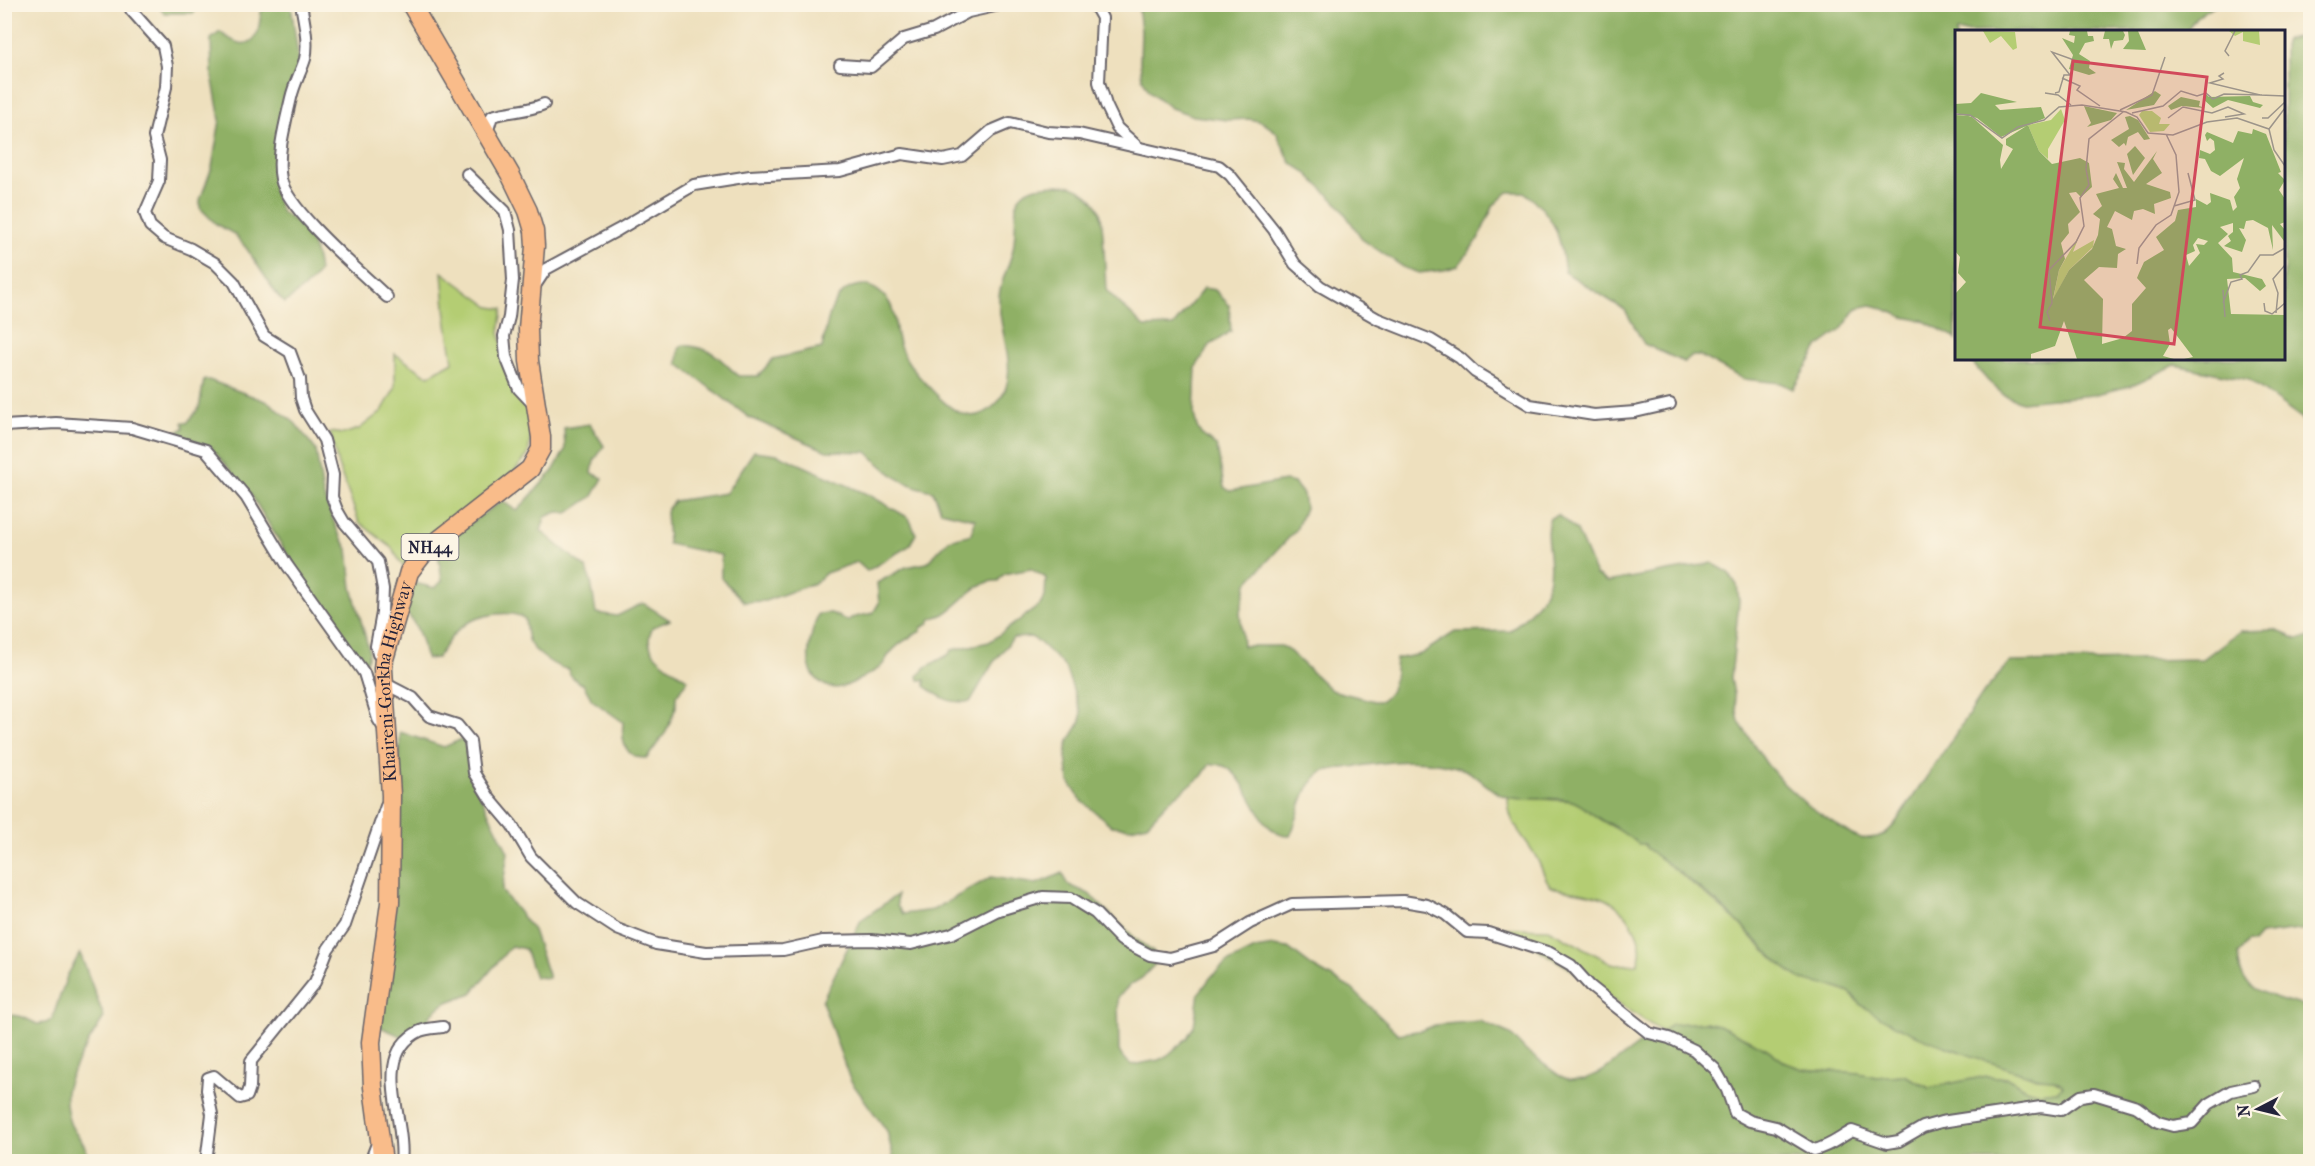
<svg xmlns="http://www.w3.org/2000/svg" width="2315" height="1166" viewBox="0 0 2315 1166" font-family="'IM FELL French Canon',serif">
<rect width="100%" height="100%" fill="#fcf5e5"/>
<filter id="ink" filterUnits="userSpaceOnUse"><feTurbulence type="fractalNoise" baseFrequency=".0167" numOctaves="2"/><feDisplacementMap in="SourceGraphic" scale="12" xChannelSelector="R" yChannelSelector="G"/><feConvolveMatrix kernelMatrix="1 2 1 2 8 2 1 2 1" color-interpolation-filters="sRGB"/></filter>
<filter id="wash" filterUnits="userSpaceOnUse"><feTurbulence type="fractalNoise" baseFrequency=".008" numOctaves="4" result="noise"/><feDisplacementMap in="SourceGraphic" scale="24" xChannelSelector="R" yChannelSelector="G"/><feGaussianBlur stdDeviation="1.35" result="paint"/><feColorMatrix in="noise" values="0 0 0 0 0 0 0 0 0 0 0 0 0 0 0 0 0 1.4 0 .05"/><feComposite in="paint" operator="in"/></filter>
<g filter="url(#wash)">
<rect width="100%" height="100%" fill="#eee0be"/>
<g fill="#b4cd73" stroke="#6b7857" stroke-width="1.5">
<polygon points="442,272 490,307 503,309 499,333 519,396 528,409 531,434 528,455 512,474 407,558 404,568 392,548 359,522 338,465 330,432 343,434 359,429 382,411 395,388 395,354 428,376 453,362 446,318"/>
<path d="M1508,797l66,4 12,6 20,16 39,21 91,76 29,31 41,30 20,3 23,9 14,13 30,18 59,25 66,21 19,8h13l14,8 -7,5 -17,2 -12,-3 -21,-12 -20,-2 -58,12 -25,-13 -28,2 -18,-4 -56,-4 -16,-6 -19,-14 -48,-24 -57,7 -57,-38 -18,-15 -62,-38 -51,-14 74,2 67,36 22,-1c12,-23 -12,-58 -34,-66 -16,-6 -35,-7 -52,-11 -7,-9 -9,-20 -15,-30 -12,-23 -28,-30 -28,-60z"/>
</g>
<g fill="#8fb065" stroke="#586950" stroke-width="1.5">
<polygon points="157,5 197,5 194,13 164,13"/>
<path d="M263,5h28l8,57 -26,127 9,24c23,11 34,33 37,58l-6,9 -28,23 -8,-8 -30,-46 -13,-15 -18,-10 -16,-16v-8l12,-33 8,-47 -8,-45 -1,-36 9,-7c10,8 28,20 37,2 3,-8 3,-21 6,-29z"/>
<path d="M1138,5v-1l1077,1 -19,12 -9,14 -231,1v308l-3,-4 -31,-16 -19,-3 -24,-10 -8,-2 -14,3 -16,22 -22,16 -26,43 -12,-6 -38,-4 -43,-23h-9l-7,6 -40,-18 -19,-34 -60,-38c-5,-39 -10,-56 -41,-80h-16l-14,13 -16,34 -20,27 -14,4 -25,3 -14,-5 -42,-28 -24,-35 -35,-34 -13,-8 -15,-31 -14,-10 -13,-3 -21,1 -34,-4 -23,-8 -22,-17 -7,-13 -2,-15 1,-32z"/>
<polygon points="2310,35 2310,433 2300,417 2249,380 2175,365 2130,386 2093,395 2022,402 2004,395 1988,381 1969,359 2284,358 2284,41 2286,39"/>
<path d="M1065,185c14,1 28,12 34,24 5,9 6,67 7,81l35,34 4,3 28,-1 31,-38 11,2 14,15 2,26 -22,15 -13,21 -2,47 3,13 4,7 16,13 7,40 6,4 55,-10 9,2 9,11 2,14 -9,22 -49,53 -7,29 3,34h38l5,2 45,42 47,12c18,-7 16,-26 18,-43l25,-5 34,-22 55,-1c26,-25 44,-36 39,-76 -1,-13 -4,-25 1,-37l8,-3 19,16 19,44 11,7 105,-19 16,9 9,13 2,16 -8,77 8,44 14,21 13,20 18,21 22,20 46,31 9,4 16,-2 8,-3 9,-9 90,-133 26,-30 193,-3 37,-28 35,-1 22,9 13,-1v293l-12,-1 -38,5 -7,8 -5,-1 -10,12c1,7 1,16 5,23 9,17 50,26 67,30v154h-1416l-7,-30 -37,-51 -28,-79 39,-81 36,-25v11l6,8 30,-4 58,-33 45,7 27,-11 4,11 22,10 46,44 19,15 2,10 -14,15 -12,7 -12,12 1,54 4,7 9,7 27,-5 9,-5 19,-17 7,-12 5,-33 12,-16 14,-13 30,-15 19,-3 14,2 25,19 39,22 46,45 25,-4 12,-5 45,-4 30,13 16,17 34,25 10,4 15,-1 18,-8 40,-30 -1,-5 20,-4 9,-8 35,-2 13,3 48,24 19,14 16,6 57,4 17,4 28,-2 25,13 58,-12 20,2 21,12 12,3 17,-2 6,-5c-8,-10 -18,-6 -28,-9 -28,-9 -55,-18 -82,-28 -30,-10 -64,-24 -90,-43 -5,-4 -8,-9 -13,-13 -16,-11 -37,-6 -52,-16 -25,-15 -42,-39 -63,-58 -27,-26 -58,-48 -89,-71l-1,-4h-6l-29,-20c-14,-3 -24,-19 -38,-23 -21,-6 -44,1 -65,-4 -18,-5 -27,-21 -42,-27 -46,-17 -94,-5 -141,1 -25,17 -22,41 -34,65 -37,2 -39,-76 -80,-72l-8,12 -33,25 -22,23 -16,4 -19,-2 -30,-25 -13,-19 -3,-26 2,-14 13,-21v-9l-16,-45 -27,-26 -7,-4 -18,1 -20,25 -23,39c-22,1 -27,-3 -45,-16v-6h-6l-1,-4 8,-9 22,-12 4,-5 37,-8 51,-37 5,-8 1,-19 -15,-9 -27,5 -6,7c-22,-1 -36,22 -54,33 -4,2 -9,3 -13,5l-3,5 -7,4v3c-11,5 -26,15 -33,25 -2,3 -3,6 -5,8 -4,6 -13,9 -19,13 -18,10 -34,18 -49,0 -13,-16 -3,-46 3,-63l13,-1 17,8 3,-3 22,-5 6,-10 -2,-20 29,-16 21,-4 22,-23 23,-6 3,-15 -34,-8 -8,-20c-32,-6 -43,-17 -66,-39l-40,-1 -77,-33 -72,-54 1,-15 4,-4c32,4 33,10 55,31h20l15,-17 49,-11c3,-13 5,-29 10,-40 14,-28 39,-30 57,-6 8,12 5,31 11,44 6,16 17,29 29,41 19,20 42,44 68,16 26,-29 0,-72 2,-106 1,-16 11,-32 14,-48 3,-15 2,-30 3,-45 8,-21 30,-18 49,-19z"/>
<polygon points="204,380 209,380 268,402 295,423 316,450 323,494 338,532 348,549 352,588 369,650 368,658 364,665 316,602 250,493 213,450 177,432 184,428 183,422 187,423 199,408"/>
<path d="M590,424l14,22 -10,15 -2,12 11,5 -10,18 -25,17 -11,-1 -12,5 -4,14 45,37 5,14 5,31 21,3 26,-13 27,17 -17,7c-15,26 17,39 35,53l-12,16v11l-10,25 -19,26c-22,1 -26,-16 -24,-36l-31,-22 -9,-16c-6,-1 -14,-9 -15,-15 -12,-1 -33,-16 -39,-27 -3,-6 -3,-16 -4,-23 -9,-6 -18,-6 -28,-5 -34,4 -42,17 -60,44l-10,1c-4,-5 -3,-8 -4,-13 -3,-13 -9,-25 -18,-35l9,-28 21,5 7,-7 -5,-35 65,-45 15,10 36,-40 12,-21 -1,-22z"/>
<polygon points="754,451 777,454 871,496 909,518 916,534 909,546 867,571 857,562 826,573 815,583 765,601 744,602 721,578 721,555 668,544 666,511 674,501 726,493"/>
<polygon points="400,732 444,747 464,738 470,775 508,852 502,891 533,930 549,978 535,977 525,949 511,946 472,993 445,1003 430,1015 431,1024 405,1038 380,1027 390,976 394,925 395,795 400,792"/>
<path d="M80,953l24,64c-11,18 -35,54 -38,75 -1,7 1,21 3,28 5,18 20,21 18,41h-80l-3,-1 1,-146 18,3 14,7 9,-1 6,-4 15,-43z"/>
</g>
</g>
<g filter="url(#ink)">
<g fill="none" stroke-linecap="round" stroke-linejoin="round">
<g stroke="#696469" stroke-width="14">
<g id="minor">
<polyline points="131,4 131,10 163,46 167,66 166,87 154,137 160,160 159,181 145,213 150,226 164,238 191,249 215,263 234,282 264,336 290,352 300,379 301,398 305,410 324,440 333,475 332,497 337,510 344,522 378,562 383,589 382,613 376,646 378,654 384,659"/>
<path d="M301,4c3,17 8,39 4,55 -4,13 -11,25 -14,39 -5,22 -15,58 -10,81 6,31 81,94 106,118"/>
<polyline points="1094,4 1102,18 1099,82 1106,105 1117,128 1138,147"/>
<polyline points="840,65 871,67 904,39 934,30 968,12 1004,4"/>
<path d="M487,133l5,-17c19,-6 34,-4 52,-12"/>
<polyline points="467,174 505,211 510,230 513,280 509,317 504,336 506,357 519,389 535,406"/>
<polyline points="534,287 546,269 618,230 694,185 750,176 840,171 902,154 943,160 962,156 991,131 1010,123 1048,132 1079,134 1219,166 1230,175 1274,230 1295,264 1320,286 1378,319 1431,340 1460,358 1475,372 1530,405 1594,415 1635,412 1670,404"/>
<polyline points="4,426 56,423 132,428 206,450 246,497 287,565 364,673 378,719 383,727"/>
<path d="M384,683l29,15 16,18 28,9 13,16 4,32 16,26 22,26 19,32 46,46 40,26 39,15 50,8 77,-2 40,-9 49,-1 39,4 40,-10 45,-23 47,-14 28,1 24,15 26,27 29,15 20,3 44,-12 36,-23 42,-19 111,-3 24,4 18,9 22,18 21,1 62,20 21,12 19,21 59,47 20,5 25,12 21,19 12,21 8,23 15,8 26,6 38,23c15,-3 25,-12 38,-19l35,12 12,-2 24,-14 18,-5 100,-15 20,3 20,-14 13,-2 43,13 21,15 15,4 19,-3 17,-19 22,-13 23,-5"/>
<polyline points="206,1162 212,1114 207,1090 208,1078 214,1076 240,1098 247,1096 250,1087 251,1061 315,982 328,949 345,925 386,806"/>
<polyline points="370,1162 378,1141"/>
<path d="M401,1162c6,-41 -31,-107 19,-131 7,-3 16,-3 23,-4"/>
</g>
</g>
<g stroke="#696469" stroke-width="21">
<g id="primary">
<path id="s1" d="M383,1162l-10,-75 -2,-45 19,-139 1,-108 -8,-126 1,-10 25,-87 17,-22 104,-81 11,-20v-12l-12,-76 -1,-32 7,-83 -1,-15 -6,-20 -18,-37 -99,-170"/>
</g>
</g>
<use href="#minor" stroke="#fff" stroke-width="10"/>
<use href="#primary" stroke="#f9bc8a" stroke-width="18"/>
</g>
</g>
<g text-anchor="middle" stroke-width="6" stroke-linejoin="round" paint-order="stroke">
<rect fill="#fcf5e5" stroke="#63616e" stroke-width="1.5" x="401.5" y="534" width="57" height="26" rx="4.5"/>
<g font-size="16" font-weight="bold" fill="#22223b">
<text x="430" y="553">NH44</text>
</g>
<g font-size="18" fill="#22223b" stroke="#fcf5e5">
<text dy="6" stroke="none"><textPath href="#s1" startOffset="484">Khaireni-Gorkha Highway</textPath></text>
</g>
</g>
<g transform="translate(1955 30)">
<rect width="330" height="330" fill="#eee0be"/>
<path d="M28,1l32,1 2,16 -4,2 -12,-14 -11,7zM274,1h30l1,14 -17,-4v-9l-8,4zM106,79l4,11 -17,29v10l-9,-8 -11,-26 23,-5zM187,81h10l9,7 -2,6h11l-6,7 -14,1 -11,-17zM125,204l-7,18 21,-12 -1,7 -24,23 -16,30 6,-30z" fill="#b4cd73"/>
<path d="M115,1h17l1,5h5l1,5 -9,2 -6,11 11,7 -1,7 7,5 -7,2 -20,-6 4,-14 -11,-17 12,5 1,-7 -6,-1zM150,1h18l2,4 -2,5 -9,1 -3,8 -2,-10h-6zM173,1h10l8,19 -23,-1 6,-8zM200,61l6,4 -7,10 -28,5zM26,63l36,9 -22,3 5,5 41,-3 4,11 -44,19 -24,-19 -22,-5v-9l16,-1zM251,64l3,3 41,-1 3,6 10,3 -3,3 -32,-8 -15,8 -10,-9zM226,67l19,4 -1,5 6,2 -23,-2 -11,4 -3,-4zM129,76l33,7 -6,7 -24,7 4,-4zM0,85l16,1 32,29 -3,15 1,9 12,-20 -7,-4v-6l22,-14 11,26 13,13 28,-6 9,5 3,24 -11,10 -5,-5 -7,1 11,19 -12,12 1,9 -8,10 4,16 -6,11 -6,29 16,-29 23,-21 6,-14 2,-16 -7,-5 9,-8 -6,-12 23,-6 -6,-9 3,-6 7,15h4l-10,-26 8,1 -1,6 10,13 23,-31 -4,8 9,14 -16,11 24,8 1,6 -17,6 1,10 -12,-5 -9,2 -2,9 -17,-9 -8,16 5,2 4,17 10,3 -8,5 -1,14 -18,-1 -15,13 19,19 -1,45 21,-6 9,-7v-27l14,-16 -9,-10 2,-5 5,-11 20,-12 -8,-13 19,-16 3,-11 18,-3v-8l11,6 4,-3 -1,-9 20,7 3,11 4,-4 -3,-10 6,-9 -3,-9 7,-21 -24,18 -9,-5 -6,-12 -6,-1 1,-8 10,4 5,-4 -1,-9 -4,-3 -3,3 -2,-6 2,-3 26,11 5,-12 14,3 1,-5 13,5 15,38 -3,1 7,7 -6,10 6,9v23l-5,2 5,6 -1,11 -12,-16 1,25 -5,-22 -15,-8 -7,1 -2,8 -5,-1 7,12 -4,12 -18,-6 7,-5 -3,-5 5,-4v-9l-13,4 8,7 -10,9 14,15 1,14 29,7 4,7 -6,5 -15,-13 -18,1 4,35 54,1v44h-101l9,-2 -22,-29 -3,2 2,14 -7,12 11,3h-97l-13,-38 -9,25 -24,8v5h-76v-65l11,-12 -8,-9 2,-16 -5,-6zM243,208l10,3 -4,4 -8,-1 4,9 -11,13 -3,-11 9,-4 -2,-6zM175,86l8,4 12,19 -6,1 -6,-8 -10,5 -2,9 -2,-3 -5,4 -8,-7 18,-11 -4,-12zM180,116l10,12 -12,17 -6,-21z" fill="#8fb065" fill-rule="evenodd"/>
<path fill="none" stroke="#9c948a" stroke-width="1.5" d="M274,26l-4,-5 10,-20M269,43l-5,3 4,3 -13,4 50,12 25,1M107,48l18,8 -3,4 23,16M90,63l13,2 13,10M100,63l4,-1 5,-17h6l-18,-23 22,8M165,80l32,-15 13,-38M177,83l31,-7 18,-15 16,5 9,-3 7,6 11,-5 38,1M0,84l15,1 32,23 16,-11 26,-7 15,-13 23,-2 44,7 11,5 11,16 25,2 34,-13 30,-4 32,11 16,-21M213,88l15,-11 29,6 16,-6 16,7 -19,3M307,88h6l17,-16M314,99l5,21 11,16M219,176l21,-6 -7,-27M182,234l2,-16 17,-23 15,-10 8,-23 -3,-37 -10,-21M268,260l2,27M268,273l8,-21 11,-3 -2,-4 8,-3 12,-17h13l12,-7M309,273l1,8 7,3 13,-11M321,283l2,-20 -5,-14 12,-14M95,291l-3,-9 5,-9 -3,-33 27,-28 8,-16 -4,-28 9,-13 -3,-16 3,-30 34,-27"/>
<path fill="#d1495b" fill-opacity="0.15" stroke="#d1495b" stroke-width="3" d="M118,31l134,16 -33,267 -134,-17z"/>
<rect width="330" height="330" fill="none" stroke="#22223b" stroke-width="3"/>
</g>
<rect width="2315" height="1166" fill="none" stroke="#fcf5e5" stroke-width="24"/>
<g transform="translate(2258 1109) rotate(263)" stroke="#fcf5e5" stroke-width="4.5" paint-order="stroke">
<path d="M0-4.5L10 22L0 15L-10 22Z" fill="#22223b"/>
<text y="-9" font-size="16" font-weight="bold" text-anchor="middle" fill="#22223b">N</text>
</g>
</svg>
